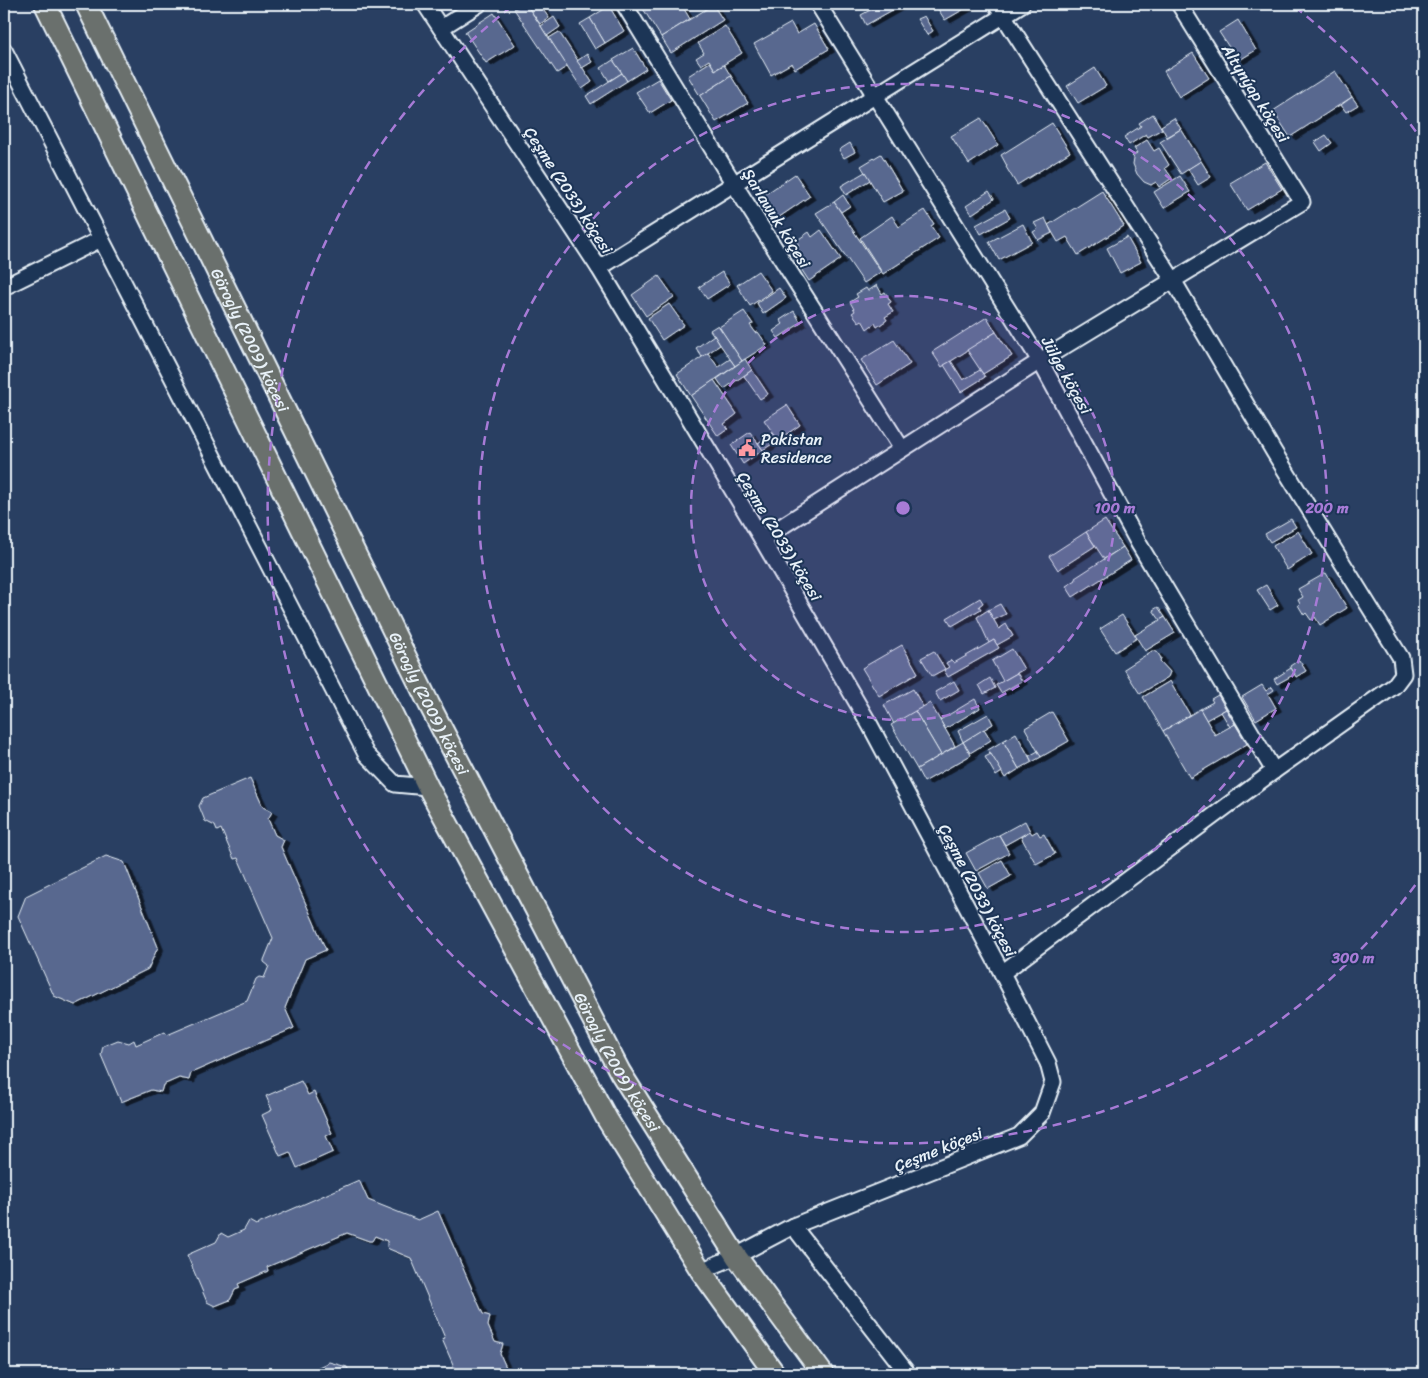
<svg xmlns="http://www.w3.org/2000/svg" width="1428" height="1378" viewBox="0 0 1428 1378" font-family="Sriracha,sans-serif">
<defs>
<filter id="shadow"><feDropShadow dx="5.5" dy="3" stdDeviation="0" flood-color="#0009"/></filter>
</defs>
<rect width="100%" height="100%" fill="#293f62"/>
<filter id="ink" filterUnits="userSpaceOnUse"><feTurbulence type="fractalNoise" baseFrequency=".02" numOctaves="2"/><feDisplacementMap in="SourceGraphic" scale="10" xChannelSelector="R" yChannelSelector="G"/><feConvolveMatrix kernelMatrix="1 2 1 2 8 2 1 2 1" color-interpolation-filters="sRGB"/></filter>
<g filter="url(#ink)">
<g fill="#59678f" stroke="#e8f1f8" filter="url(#shadow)">
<polygon points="523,4 526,4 568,66 557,73 514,9"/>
<polygon points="526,4 539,4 549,18 540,24"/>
<polygon points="640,4 681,4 690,19 661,37"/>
<polygon points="881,4 903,4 866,25 861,15"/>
<polygon points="939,4 973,4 945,20 936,6"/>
<polygon points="713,5 723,20 671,53 661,37"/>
<polygon points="609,6 624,31 605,43 590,18"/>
<polygon points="494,13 515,45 486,63 465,32"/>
<polygon points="924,16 933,31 927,35 917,19"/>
<polygon points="554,17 560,27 547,36 541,26"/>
<polygon points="590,18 605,43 595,49 580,24"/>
<polygon points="1238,20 1256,50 1238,61 1219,32"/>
<polygon points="791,23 797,34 814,24 829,49 795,69 792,63 771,75 754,44"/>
<polygon points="725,26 742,53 715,70 709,60 701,65 696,58 704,53 698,43"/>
<polygon points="559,32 592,82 582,89 549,38"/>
<polygon points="633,48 646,69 627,81 613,60"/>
<polygon points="1193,53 1209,78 1179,97 1164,71"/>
<polygon points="587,54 592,62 582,68 577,61"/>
<polygon points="613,60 622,73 609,81 601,68"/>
<polygon points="710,62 715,70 724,65 731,76 700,96 688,76"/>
<polygon points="1095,68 1106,86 1078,103 1067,86"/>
<polygon points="1335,71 1352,97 1290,137 1273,111"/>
<polygon points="622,73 627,81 591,104 586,96"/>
<polygon points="731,76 748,103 716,122 700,96"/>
<polygon points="658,79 671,100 650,113 636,92"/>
<polygon points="1352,97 1358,105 1346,112 1341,105"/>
<polygon points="1153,114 1162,129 1148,137 1146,134 1129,145 1124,137 1141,126 1139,123"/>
<polygon points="981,118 998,145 969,164 951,136"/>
<polygon points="1174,118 1181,129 1167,137 1161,126"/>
<polygon points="1052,123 1070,152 1017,185 1006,167 1007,166 1001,155"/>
<polygon points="1181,129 1201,161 1181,174 1160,142"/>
<polygon points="1326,135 1332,143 1321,151 1315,142"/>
<polygon points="1147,140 1154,151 1159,148 1169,165 1165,168 1172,178 1159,187 1156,182 1151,185 1144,182 1137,174 1133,164 1134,158 1132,156 1137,153 1134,148"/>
<polygon points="850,143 855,152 844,158 839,150"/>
<polygon points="881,154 903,191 883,202 861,166"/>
<polygon points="1201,161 1211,177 1198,185 1188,169"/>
<polygon points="1265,162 1282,189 1247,210 1230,183"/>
<polygon points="865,172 870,180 846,195 841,186"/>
<polygon points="795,174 810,196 772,222 757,200"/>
<polygon points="1180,176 1190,192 1164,208 1154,192"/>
<polygon points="989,191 994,199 972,214 966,206"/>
<polygon points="1102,191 1124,226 1078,255 1067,237 1058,242 1048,225"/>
<polygon points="843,195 850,206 841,212 834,202"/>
<polygon points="834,202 881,272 864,283 816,213"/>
<polygon points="1005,209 1010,218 981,234 976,225"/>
<polygon points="925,210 934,224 931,226 939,238 883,274 860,238 892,216 899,227"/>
<polygon points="1045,218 1052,233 1038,240 1033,232 1038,229 1034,223"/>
<polygon points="1023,224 1032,242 999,260 989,242"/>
<polygon points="821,230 841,259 809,281 790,252 799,245 796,241 809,232 812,237"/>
<polygon points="1127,237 1141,262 1120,273 1107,248"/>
<polygon points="758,271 772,291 750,306 737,285"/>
<polygon points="722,272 730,284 707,299 699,287"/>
<polygon points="659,276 674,297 646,316 632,295"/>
<polygon points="877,285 882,294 885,292 891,302 888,304 893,312 885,317 887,320 877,327 875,323 867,329 862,320 859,322 852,313 855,311 850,302 858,297 856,294 866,288 868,291"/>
<polygon points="779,288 786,298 763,314 757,303"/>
<polygon points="669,304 684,325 662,340 648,318"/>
<polygon points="744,311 753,324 750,325 756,333 758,332 767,345 742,361 719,327"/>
<polygon points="794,311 801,323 778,338 773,331 783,324 780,320"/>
<polygon points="987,317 996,332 942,367 932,352"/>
<polygon points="718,325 742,361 735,366 710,330"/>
<polygon points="996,332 1012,356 983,374 967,350"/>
<polygon points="714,335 720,345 702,357 696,348"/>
<polygon points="894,340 910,364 877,385 861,360"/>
<polygon points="708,353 718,367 730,359 735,366 691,396 677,374"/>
<polygon points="745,359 752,370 724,389 717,379"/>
<polygon points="951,361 963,380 980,370 985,377 961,392 944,365"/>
<polygon points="752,370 768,394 760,399 744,376"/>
<polygon points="714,380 737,414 724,424 728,429 718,436 691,396"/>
<polygon points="787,405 800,425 778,440 764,420"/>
<polygon points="750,432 763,450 743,464 731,445"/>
<polygon points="773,433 778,440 763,450 758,443"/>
<polygon points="1291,519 1296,527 1270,542 1265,534"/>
<polygon points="1105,520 1123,547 1104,559 1086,532"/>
<polygon points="1298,531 1312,554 1287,570 1273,546"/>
<polygon points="1086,532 1095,546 1058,570 1049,556"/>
<polygon points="1123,547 1131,560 1073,597 1066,586 1076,580 1075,578"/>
<polygon points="1326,573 1347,608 1320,625 1315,617 1311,620 1306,613 1304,615 1298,605 1300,604 1298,600 1303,597 1298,589"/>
<polygon points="1266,585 1278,605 1270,610 1257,590"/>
<polygon points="980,598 983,603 979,606 981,609 952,626 947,618"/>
<polygon points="1000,604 1006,614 994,620 988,610"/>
<polygon points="1158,607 1165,617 1160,620 1153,610"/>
<polygon points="988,610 999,629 1006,624 1013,636 997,645 994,640 989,643 977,617"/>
<polygon points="1122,615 1137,638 1115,652 1100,629"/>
<polygon points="1165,617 1175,633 1145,651 1135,635"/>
<polygon points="994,640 999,648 948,677 944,670 949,667 946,663 951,660 954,663"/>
<polygon points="902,645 918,673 879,696 862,668"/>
<polygon points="1012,649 1024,669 1003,681 992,661"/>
<polygon points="934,651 945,669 932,676 921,658"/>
<polygon points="1152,651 1157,652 1161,658 1160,661 1170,672 1168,677 1140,694 1124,669"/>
<polygon points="1299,660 1306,671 1296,677 1290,666"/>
<polygon points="1291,668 1295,674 1277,684 1274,679"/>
<polygon points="1017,673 1022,681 1001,693 996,685"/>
<polygon points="990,678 995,688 984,694 979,685"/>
<polygon points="954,681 959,690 940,701 935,692"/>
<polygon points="1170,681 1190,715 1163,731 1143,697"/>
<polygon points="1262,685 1266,691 1272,687 1274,690 1268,694 1276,708 1256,720 1242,697"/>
<polygon points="913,689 923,707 894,724 884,705"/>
<polygon points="1218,695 1226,709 1206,720 1200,709 1213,702 1211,699"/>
<polygon points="975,699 980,708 945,729 940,720"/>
<polygon points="930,703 955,746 941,755 915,711"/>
<polygon points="1200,709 1215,735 1235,724 1247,744 1190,778 1163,731"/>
<polygon points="1226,709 1235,724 1230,727 1221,712"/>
<polygon points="915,711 941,755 917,769 891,725"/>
<polygon points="1052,712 1069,741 1041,757 1025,728"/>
<polygon points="988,714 993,724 963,742 958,731"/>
<polygon points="984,729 991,740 970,753 963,742"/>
<polygon points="1016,733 1032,762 1019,769 1003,741"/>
<polygon points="1003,741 1019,769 1005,778 988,750"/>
<polygon points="963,742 971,755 924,782 917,769"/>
<polygon points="1038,751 1041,757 1032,762 1029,756"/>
<polygon points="991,754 1002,772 996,776 985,757"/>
<polygon points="250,778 263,807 272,812 268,819 275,835 284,840 281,847 326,950 305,959 285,1008 294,1028 191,1073 189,1080 179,1078 163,1085 161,1092 151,1090 121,1102 101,1055 103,1046 118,1040 129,1043 134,1040 136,1045 165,1032 167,1035 247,1001 256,979 259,977 264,978 269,966 264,962 264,960 273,938 238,858 234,859 221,829 217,831 215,826 205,821 199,806 203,798"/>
<polygon points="1025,821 1030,831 1005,845 999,835"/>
<polygon points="1030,831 1032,834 1037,831 1040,836 1044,834 1055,854 1036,864 1021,837"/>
<polygon points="999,835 1009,853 976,871 966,853"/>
<polygon points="106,856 124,862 158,947 148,969 75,1005 54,996 18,916 26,896"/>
<polygon points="1002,860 1011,876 988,889 979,873"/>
<polygon points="301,1081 308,1095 314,1092 332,1133 326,1136 333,1152 297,1168 290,1152 280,1156 262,1115 272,1110 266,1096"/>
<polygon points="359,1180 368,1200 418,1220 438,1211 483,1314 490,1316 488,1326 495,1342 503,1344 500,1354 509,1374 452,1374 451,1371 455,1369 442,1339 445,1338 411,1258 389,1249 387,1247 387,1241 375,1236 372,1241 369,1241 347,1233 267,1267 268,1271 238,1284 240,1288 235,1290 230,1300 215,1306 207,1302 187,1255 216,1242 221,1233 228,1237 244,1230 249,1221 256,1225"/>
<polygon points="329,1362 347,1367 350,1374 304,1374"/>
</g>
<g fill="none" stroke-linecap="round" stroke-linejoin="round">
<g stroke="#e8f1f8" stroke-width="19">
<g id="minor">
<polyline points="425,4 599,268 762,539 870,725 1002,973 1048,1063 1053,1082 1042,1113 1019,1136 793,1226 736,1256 701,1271"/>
<polyline points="624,4 734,184 902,449"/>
<polyline points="818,4 1040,361 1139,544 1274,771"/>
<polyline points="996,4 1173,280 1274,452 1401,658 1403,674 1394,686 1274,771 1002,973"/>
<polyline points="441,28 479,4"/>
<polyline points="4,50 366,754 395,784 428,787"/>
<polyline points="599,268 1022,4"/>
<polyline points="4,287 101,239"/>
<polyline points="762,539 1040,361 1302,202 1179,4"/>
<polyline points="793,1226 908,1374"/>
</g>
</g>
<g stroke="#e8f1f8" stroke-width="24">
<g id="major">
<polyline points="45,4 428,787 607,1119 701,1271 775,1374"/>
<path id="s1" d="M86,4l343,700 191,368 116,184 87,118"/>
</g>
</g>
<use href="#minor" stroke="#1d3557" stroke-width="15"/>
<use href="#major" stroke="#6b706d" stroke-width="20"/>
</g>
</g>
<circle cx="903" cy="508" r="212" fill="#a77bd6" fill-opacity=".12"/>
<g fill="none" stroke="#a77bd6" stroke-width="2.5" stroke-dasharray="9 6">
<circle cx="903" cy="508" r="212"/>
<circle cx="903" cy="508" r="424"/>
<path d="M1424 873A636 636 0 1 1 511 7M1295 7A636 636 0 0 1 1424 143"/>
</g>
<defs>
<g id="civic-bare" transform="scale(1.35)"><path d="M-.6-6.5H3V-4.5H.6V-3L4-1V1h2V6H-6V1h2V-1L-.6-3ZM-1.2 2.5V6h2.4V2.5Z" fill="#ff9aa2" stroke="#1d3557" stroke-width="2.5" paint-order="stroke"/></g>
</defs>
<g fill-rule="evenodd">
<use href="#civic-bare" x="747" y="448"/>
</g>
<g text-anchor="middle" stroke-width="4" stroke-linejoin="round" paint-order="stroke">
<g font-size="16" fill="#e8f1f8" stroke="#1d3557">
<text transform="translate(1256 93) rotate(58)" y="6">Altynýap köçesi</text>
<text transform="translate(569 190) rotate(57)" y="6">Çeşme (2033) köçesi</text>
<text transform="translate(777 218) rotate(58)" y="6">Şarlawuk köçesi</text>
<text dy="6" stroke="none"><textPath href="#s1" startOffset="374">Görogly (2009) köçesi</textPath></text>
<text transform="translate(1067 375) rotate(61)" y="6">Jülge köçesi</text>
<text transform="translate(780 536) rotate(59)" y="6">Çeşme (2033) köçesi</text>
<text dy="6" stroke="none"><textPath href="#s1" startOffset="779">Görogly (2009) köçesi</textPath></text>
<text transform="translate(978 890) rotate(62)" y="6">Çeşme (2033) köçesi</text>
<text dy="6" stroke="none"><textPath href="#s1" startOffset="1184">Görogly (2009) köçesi</textPath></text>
<text transform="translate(938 1149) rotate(-22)" y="6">Çeşme köçesi</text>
</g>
<g font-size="16" fill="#e8f1f8" stroke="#1d3557" text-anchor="start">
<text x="761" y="445">Pakistan<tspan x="761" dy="18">Residence</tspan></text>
</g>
</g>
<circle cx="903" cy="508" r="8" fill="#a77bd6" stroke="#1d3557" stroke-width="2.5"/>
<g font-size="15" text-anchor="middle" font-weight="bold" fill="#a77bd6" stroke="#1d3557" stroke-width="4" stroke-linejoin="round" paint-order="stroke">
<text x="1115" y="513">100 m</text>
<text x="1327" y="513">200 m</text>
<text x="1353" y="963">300 m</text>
</g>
<rect width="1428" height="1378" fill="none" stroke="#1d3557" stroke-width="20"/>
<rect x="10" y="10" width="1408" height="1358" fill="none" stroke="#e8f1f8" stroke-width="2" filter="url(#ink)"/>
</svg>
